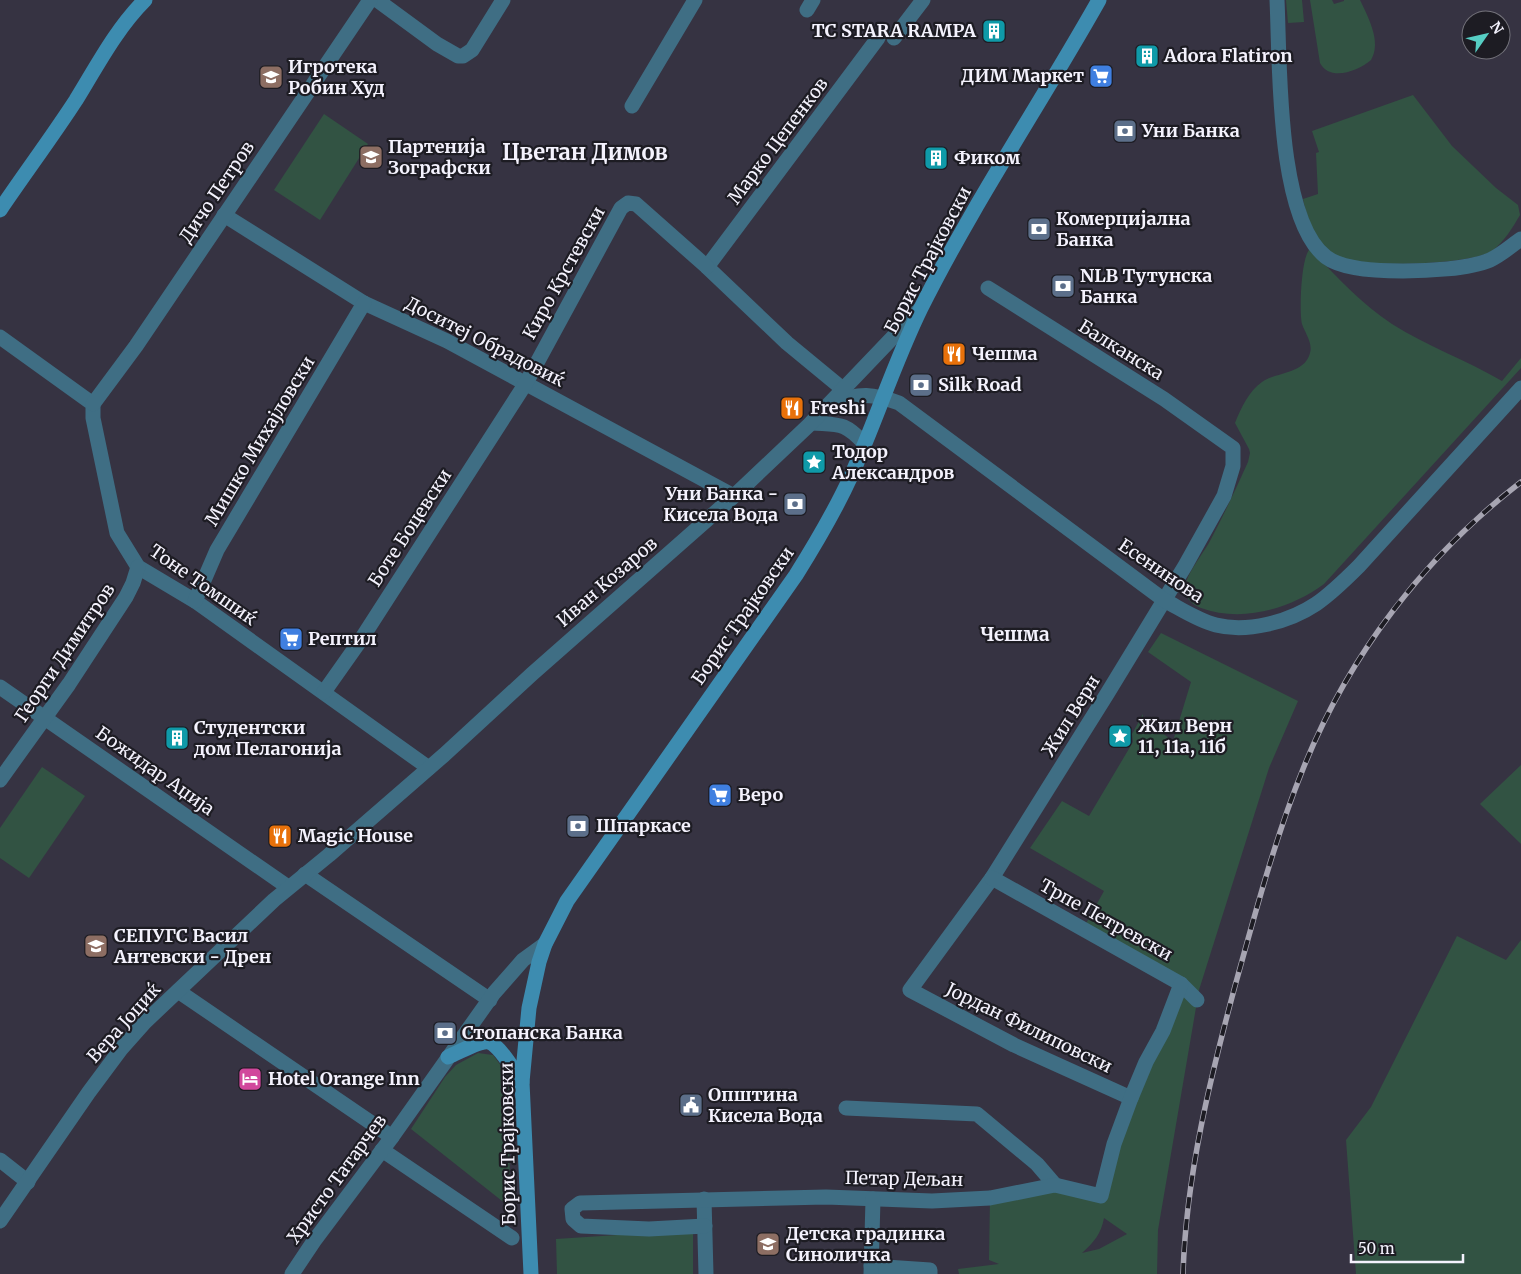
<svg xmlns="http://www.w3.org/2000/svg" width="1521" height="1274" viewBox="0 0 1521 1274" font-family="Merriweather,serif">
<rect width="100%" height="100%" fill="#363342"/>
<g fill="#325343" fill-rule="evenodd">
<polygon points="1286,0 1302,0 1304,22 1288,23"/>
<path d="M1310,0h22l2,4 10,-3v-1h16c8,17 22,42 11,60 -13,11 -41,22 -51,3z"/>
<path d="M1413,95l39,51 44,42 22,17 2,10c-7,12 -16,27 -28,36 -22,14 -136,18 -158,4 -17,-12 -27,-36 -31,-56l15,-5 -2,-41 3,-1 -7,-21z"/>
<polygon points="324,114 368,144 320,220 274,190"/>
<path d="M1310,249c26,27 50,54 82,75 35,22 74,36 110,57l19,-23v10l-197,216c-34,25 -82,39 -123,24 -8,-3 -17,-10 -16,-20 1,-14 18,-34 25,-47 14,-26 26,-53 38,-79l2,-9 -1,-4 -14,-26c6,-15 14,-32 27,-41 14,-10 43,-8 48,-29 3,-10 -5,-20 -8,-29 -3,-12 -1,-68 8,-75z"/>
<path d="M1161,633l137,68 -29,67 -70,222 -41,240 -1,44h-198l-1,-5 41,-5 -10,-4 1,-62 65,-13 46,11 80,-212 -98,-55 21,-38 -74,-43 32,-47 27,15 44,-74 -1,-8 11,-20v5l30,22 18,-59 -43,-30zM1104,1218l23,16 -28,15 -17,4c12,-11 19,-19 22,-35z"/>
<polygon points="1521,765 1521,844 1480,804"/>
<polygon points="42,767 85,796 29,878 0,858 0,828"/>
<polygon points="1457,936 1506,960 1521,940 1521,1274 1356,1274 1346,1140 1371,1107"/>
<polygon points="478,1053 493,1055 502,1067 509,1083 508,1117 511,1208 411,1129 445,1077 456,1065"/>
<polygon points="693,1230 693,1274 557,1274 556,1239"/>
</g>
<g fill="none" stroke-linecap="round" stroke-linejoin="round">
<g stroke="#3f6e84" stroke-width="15">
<polyline points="377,0 437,44 458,56 463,56 472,50 503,0"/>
<path d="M1277,0c3,60 -1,218 49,257 17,13 55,14 77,14 23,0 66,-2 87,-11 11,-5 21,-14 31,-21"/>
<polyline points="807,10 813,0"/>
<polyline points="894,38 923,0"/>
<polyline points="632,106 695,0"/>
<polyline points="224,215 364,303 447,341 734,496"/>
<polyline points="988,288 1164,399 1233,448 1233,466 1224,496 1185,566 1107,694 992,878 910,990 1014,1045 1131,1098"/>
<polyline points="0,337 93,404 93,418 117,533 138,567 195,601 429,768"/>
<polyline points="844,390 787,343 707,267 878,38"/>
<path d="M834,403c25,-11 40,-9 65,0l265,197c17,9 33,20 52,25 31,8 73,-3 100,-21 16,-11 29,-24 43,-38l162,-178"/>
<polyline points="93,404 136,346 370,0"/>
<path d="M812,423c28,2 32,-1 52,20"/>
<polyline points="195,601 217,550 364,303"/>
<polyline points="0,687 288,887"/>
<polyline points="324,692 360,641 526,383 621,208 628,203 636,204 707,267"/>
<polyline points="0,780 69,684 126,597 133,583 138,567"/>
<polyline points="305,874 490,1000"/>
<polyline points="992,878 1181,984 1197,1000"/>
<polyline points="178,991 392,1137"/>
<polyline points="846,1108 977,1114 1037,1164 1055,1185"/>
<polyline points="382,1150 512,1238"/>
<polyline points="0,1160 28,1182"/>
<polyline points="704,1199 706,1274"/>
<polyline points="0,1221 89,1092 121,1049 145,1022 274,900 329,855 444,755 532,674 734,496 809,425 918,311"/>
<polyline points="705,1226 649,1229 581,1226 573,1219 572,1209 580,1203 826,1197 932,1201 990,1198 1055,1185 1101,1196 1114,1144 1131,1098 1146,1062 1163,1031 1181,984"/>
<polyline points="871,1266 930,1270 930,1274"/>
<polyline points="292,1274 314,1241 392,1137 494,993 523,960 545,944"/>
<polyline points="871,1274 873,1199"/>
</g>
<g stroke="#3d8cb0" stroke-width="15">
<path d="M0,210c25,-37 52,-73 76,-110 21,-34 40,-71 69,-100"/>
<path d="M448,1057c9,-4 33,-17 41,-15 10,3 27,31 33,40"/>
<path d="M531,1274l-9,-192 7,-74 10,-46 6,-18 22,-43 229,-326c20,-32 39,-64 55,-99 25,-55 43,-113 70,-168 53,-106 120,-205 178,-308"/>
</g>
<g stroke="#a7a5b2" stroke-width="5.5">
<path id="rail" d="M1183,1274c3,-98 27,-195 52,-288 20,-72 40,-148 68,-217 45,-113 122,-213 218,-287"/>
</g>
<use href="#rail" stroke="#1d1c23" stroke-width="4" stroke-dasharray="11" stroke-linecap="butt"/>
</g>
<defs>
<g id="building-square" transform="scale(1.25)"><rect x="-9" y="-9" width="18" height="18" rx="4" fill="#0f9aa8" stroke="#1d1c23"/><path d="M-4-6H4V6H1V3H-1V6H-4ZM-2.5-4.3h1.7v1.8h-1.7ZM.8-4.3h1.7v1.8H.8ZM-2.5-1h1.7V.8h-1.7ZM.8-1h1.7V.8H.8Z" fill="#fff"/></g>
<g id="supermarket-square" transform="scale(1.25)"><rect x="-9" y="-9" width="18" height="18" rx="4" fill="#3f7fe0" stroke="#1d1c23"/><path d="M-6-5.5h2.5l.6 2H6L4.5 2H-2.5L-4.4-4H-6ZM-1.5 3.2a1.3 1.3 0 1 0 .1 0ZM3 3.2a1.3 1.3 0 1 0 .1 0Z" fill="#fff"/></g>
<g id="school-square" transform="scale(1.25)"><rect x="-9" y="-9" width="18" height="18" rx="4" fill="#8d6e63" stroke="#1d1c23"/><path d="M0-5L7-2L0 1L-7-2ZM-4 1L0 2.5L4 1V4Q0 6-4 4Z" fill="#fff"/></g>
<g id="bank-square" transform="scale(1.25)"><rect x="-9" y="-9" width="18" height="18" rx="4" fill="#5c6f8a" stroke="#1d1c23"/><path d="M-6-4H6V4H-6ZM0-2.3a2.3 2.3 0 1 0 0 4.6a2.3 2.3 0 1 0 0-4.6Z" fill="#fff"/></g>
<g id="restaurant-square" transform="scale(1.25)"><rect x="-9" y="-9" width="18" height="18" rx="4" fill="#e8710a" stroke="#1d1c23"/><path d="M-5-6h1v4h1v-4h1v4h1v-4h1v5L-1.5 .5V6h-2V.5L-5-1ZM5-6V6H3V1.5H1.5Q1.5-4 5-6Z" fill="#fff"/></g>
<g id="sight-square" transform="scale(1.25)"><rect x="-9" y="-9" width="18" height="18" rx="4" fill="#0f9aa8" stroke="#1d1c23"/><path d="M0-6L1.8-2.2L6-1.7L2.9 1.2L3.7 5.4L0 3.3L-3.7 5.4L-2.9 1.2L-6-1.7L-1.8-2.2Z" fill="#fff"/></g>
<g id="hotel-square" transform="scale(1.25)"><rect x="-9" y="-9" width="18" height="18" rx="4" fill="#d1479c" stroke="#1d1c23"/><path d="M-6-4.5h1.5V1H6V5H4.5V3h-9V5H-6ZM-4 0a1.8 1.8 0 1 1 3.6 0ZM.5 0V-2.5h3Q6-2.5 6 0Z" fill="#fff"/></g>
<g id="civic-square" transform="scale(1.25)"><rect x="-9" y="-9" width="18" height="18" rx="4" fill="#5c6f8a" stroke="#1d1c23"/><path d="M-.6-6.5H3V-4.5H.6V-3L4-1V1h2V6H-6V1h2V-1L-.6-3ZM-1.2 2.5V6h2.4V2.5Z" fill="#fff"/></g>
</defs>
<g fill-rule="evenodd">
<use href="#building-square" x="994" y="31"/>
<use href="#building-square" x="1147" y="56"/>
<use href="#supermarket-square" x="1101" y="76"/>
<use href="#school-square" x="271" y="77"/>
<use href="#bank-square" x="1125" y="131"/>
<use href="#school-square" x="371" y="157"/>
<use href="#building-square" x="936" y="158"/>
<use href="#bank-square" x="1039" y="229"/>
<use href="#bank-square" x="1063" y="286"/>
<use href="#restaurant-square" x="954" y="354"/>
<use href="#bank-square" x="921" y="385"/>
<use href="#restaurant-square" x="792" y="408"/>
<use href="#sight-square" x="814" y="462"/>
<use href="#bank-square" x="795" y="504"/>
<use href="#supermarket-square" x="291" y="639"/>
<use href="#sight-square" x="1120" y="736"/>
<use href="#building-square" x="177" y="738"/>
<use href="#supermarket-square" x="720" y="795"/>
<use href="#bank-square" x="578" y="826"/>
<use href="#restaurant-square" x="280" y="836"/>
<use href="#school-square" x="96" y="946"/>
<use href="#bank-square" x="445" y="1033"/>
<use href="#hotel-square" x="250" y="1079"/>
<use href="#civic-square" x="691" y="1105"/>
<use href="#school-square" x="768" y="1244"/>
</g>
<g text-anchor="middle" stroke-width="4.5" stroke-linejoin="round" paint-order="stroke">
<g font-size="18" font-weight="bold" fill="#f4f2fd" stroke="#1d1c23" text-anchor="start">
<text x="976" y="37" text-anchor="end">TC STARA RAMPA</text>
<text x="1164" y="62">Adora Flatiron</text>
<text x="288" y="73">Игротека<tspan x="288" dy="21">Робин Худ</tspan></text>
<text x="1084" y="82" text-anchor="end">ДИМ Маркет</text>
<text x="1142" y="137">Уни Банка</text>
<text x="388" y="153">Партенија<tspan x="388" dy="21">Зографски</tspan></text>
<text x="954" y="164">Фиком</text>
<text x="1056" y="225">Комерцијална<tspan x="1056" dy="21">Банка</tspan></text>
<text x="1080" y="282">NLB Тутунска<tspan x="1080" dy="21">Банка</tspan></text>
<text x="972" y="360">Чешма</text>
<text x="938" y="391">Silk Road</text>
<text x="810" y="414">Freshi</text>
<text x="832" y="458">Тодор<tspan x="832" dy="21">Александров</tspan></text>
<text x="778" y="500" text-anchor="end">Уни Банка -<tspan x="778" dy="21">Кисела Вода</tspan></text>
<text x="308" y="645">Рептил</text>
<text x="1138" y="732">Жил Верн<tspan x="1138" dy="21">11, 11а, 11б</tspan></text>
<text x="194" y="734">Студентски<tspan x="194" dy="21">дом Пелагонија</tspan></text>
<text x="738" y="801">Веро</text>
<text x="596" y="832">Шпаркасе</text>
<text x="298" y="842">Magic House</text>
<text x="114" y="942">СЕПУГС Васил<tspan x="114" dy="21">Антевски - Дрен</tspan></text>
<text x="462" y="1039">Стопанска Банка</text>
<text x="268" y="1085">Hotel Orange Inn</text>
<text x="708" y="1101">Општина<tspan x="708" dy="21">Кисела Вода</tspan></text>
<text x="786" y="1240">Детска градинка<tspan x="786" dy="21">Синоличка</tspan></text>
</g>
<g font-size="18" fill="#f4f2fd" stroke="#1d1c23">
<text transform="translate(778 141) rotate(-53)" y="6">Марко Цепенков</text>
<text transform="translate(217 192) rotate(-56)" y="6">Дичо Петров</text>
<text transform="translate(928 260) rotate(-62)" y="6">Борис Трајковски</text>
<text transform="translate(564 273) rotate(-61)" y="6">Киро Крстевски</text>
<text transform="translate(485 342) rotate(27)" y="6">Доситеј Обрадовиќ</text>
<text transform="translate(1121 350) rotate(32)" y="6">Балканска</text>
<text transform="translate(260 441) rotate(-59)" y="6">Мишко Михајловски</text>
<text transform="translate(410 528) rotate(-57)" y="6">Боте Боцевски</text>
<text transform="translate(1161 571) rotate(34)" y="6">Есенинова</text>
<text transform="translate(607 582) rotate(-41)" y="6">Иван Козаров</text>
<text transform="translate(203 585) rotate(35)" y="6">Тоне Томшиќ</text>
<text transform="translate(743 616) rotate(-55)" y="6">Борис Трајковски</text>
<text transform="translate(65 653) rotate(-56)" y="6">Георги Димитров</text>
<text transform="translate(1071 716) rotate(-58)" y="6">Жил Верн</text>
<text transform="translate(155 771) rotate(35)" y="6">Божидар Аџија</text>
<text transform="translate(1106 920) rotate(29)" y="6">Трпе Петревски</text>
<text transform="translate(124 1023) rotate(-48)" y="6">Вера Јоциќ</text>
<text transform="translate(1029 1028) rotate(26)" y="6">Јордан Филиповски</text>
<text transform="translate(508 1144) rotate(-91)" y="6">Борис Трајковски</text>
<text transform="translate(337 1179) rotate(-54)" y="6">Христо Татарчев</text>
<text transform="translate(904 1179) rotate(1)" y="6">Петар Дељан</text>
</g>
<g font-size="19" font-weight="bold" fill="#f4f2fd" stroke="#1d1c23">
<text x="1015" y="641">Чешма</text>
</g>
<g font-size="22" font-weight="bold" fill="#f4f2fd" stroke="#1d1c23">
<text x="585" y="160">Цветан Димов</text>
</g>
</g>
<g transform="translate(1486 35) rotate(56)"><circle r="24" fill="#1d1c23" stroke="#73727a"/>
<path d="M0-4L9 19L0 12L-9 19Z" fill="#56cec4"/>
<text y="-8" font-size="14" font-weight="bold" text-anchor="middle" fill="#f4f2fd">N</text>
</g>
<path d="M1351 1254v8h112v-8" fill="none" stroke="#f4f2fd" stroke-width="2.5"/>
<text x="1358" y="1254" font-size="15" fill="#f4f2fd" stroke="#1d1c23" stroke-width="4" paint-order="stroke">50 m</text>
</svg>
